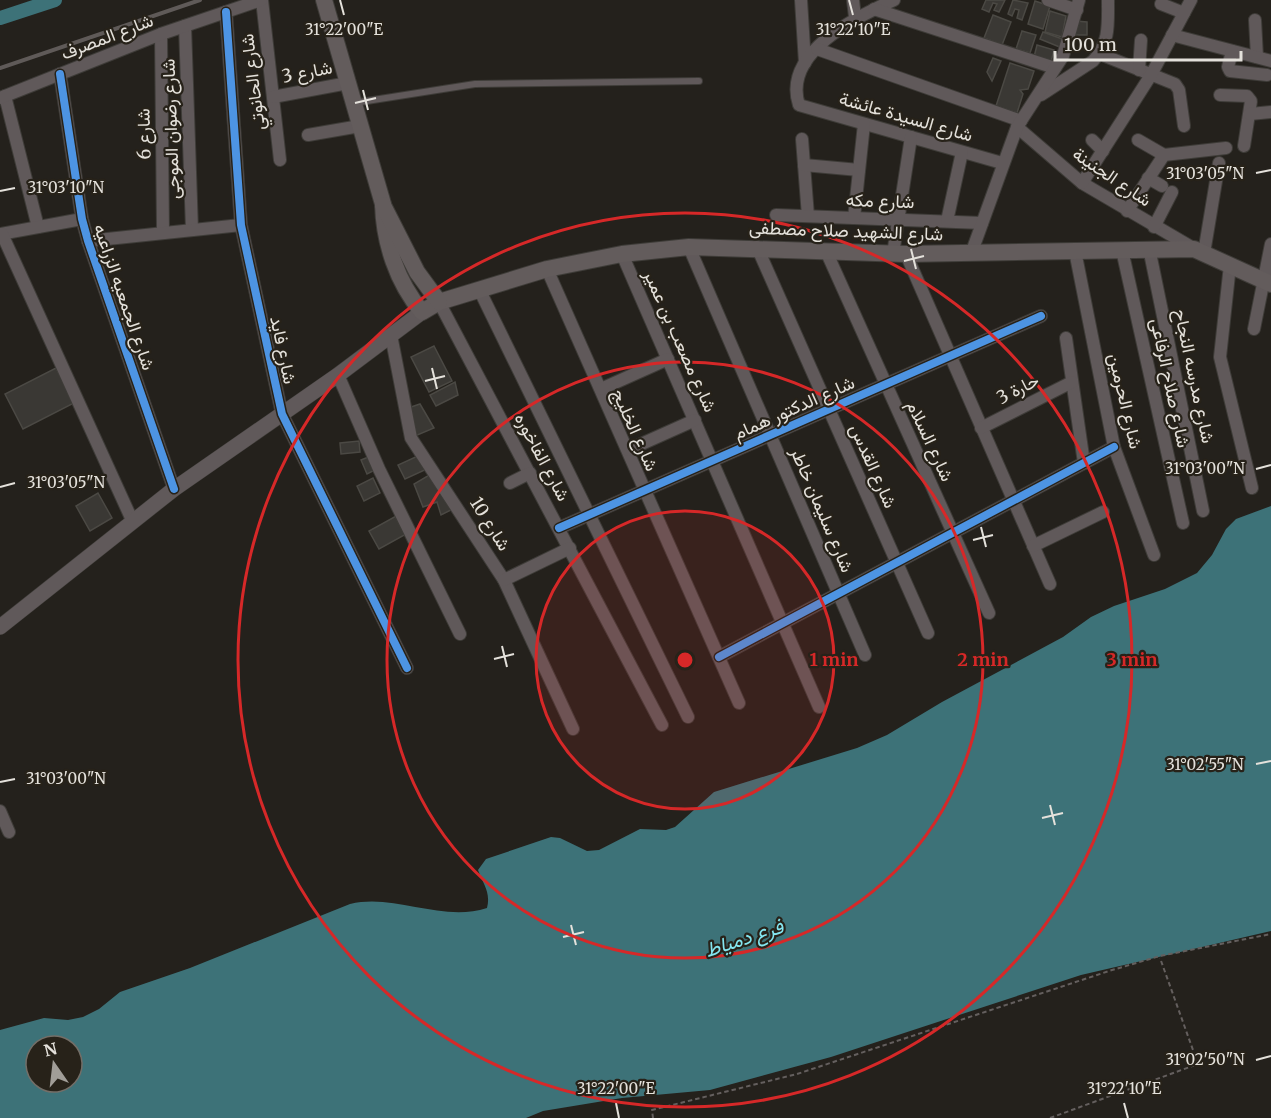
<svg xmlns="http://www.w3.org/2000/svg" width="1271" height="1118" viewBox="0 0 1271 1118" font-family="Merriweather,Vazirmatn,serif">
<rect width="100%" height="100%" fill="#24211c"/>
<path fill="#3d7278" fill-rule="evenodd" d="M1271,506v425l-190,44 -250,82 -121,33 -88,8 -79,13 -17,7h-526v-88l44,-12 24,2 15,-3 16,-8 21,-17 70,-24 160,-64c45,-11 92,19 137,4 4,-16 -4,-24 -9,-38l8,-11 65,-22 9,1 27,13 12,-1 41,-21 26,1 9,-3 39,-35 143,-44 30,-13 55,-33 121,-65 28,-20 23,-11 51,-17 32,-16 15,-18 14,-26 10,-10zM36,1046h36v36h-36z"/>
<g fill="none" stroke-linecap="round" stroke-linejoin="round">
<polyline stroke="#3d7278" stroke-width="14" points="0,18 55,0"/>
</g>
<g fill="#3a3834" stroke="#4b4944" stroke-width="1.5">
<polygon points="986,0 1005,0 999,12 994,10 997,4 993,3 989,12 982,9"/>
<polygon points="1013,0 1028,3 1022,20 1017,18 1019,10 1015,9 1012,16 1008,14"/>
<polygon points="1035,1 1050,6 1043,29 1028,24"/>
<polygon points="1050,11 1066,16 1062,37 1045,32"/>
<polygon points="993,15 1011,22 1002,45 984,38"/>
<polygon points="1075,21 1087,22 1087,35 1075,35"/>
<polygon points="1022,31 1036,35 1030,53 1016,49"/>
<polygon points="1043,32 1065,40 1062,48 1040,39"/>
<polygon points="1037,45 1054,50 1051,62 1034,57"/>
<polygon points="993,58 1001,61 992,81 987,72"/>
<polygon points="1010,63 1034,71 1028,89 1020,90 1023,94 1017,113 996,106"/>
<polygon points="434,346 452,381 429,392 411,357"/>
<polygon points="56,368 74,403 23,429 5,394"/>
<polygon points="455,382 458,395 436,406 430,395"/>
<polygon points="420,404 434,428 415,436 408,408"/>
<polygon points="359,441 360,452 341,454 340,443"/>
<polygon points="420,455 427,469 405,479 398,465"/>
<polygon points="371,456 377,469 367,474 361,460"/>
<polygon points="431,474 453,509 441,515 437,502 423,507 414,484"/>
<polygon points="373,478 380,493 364,501 357,486"/>
<polygon points="98,493 112,518 90,531 76,506"/>
<polygon points="398,515 408,533 379,549 369,531"/>
</g>
<g fill="none" stroke-linecap="round" stroke-linejoin="round">
<g stroke="#3e3c38" stroke-width="8">
<polyline id="service" points="354,103 475,84 699,81"/>
</g>
<g stroke="#3e3c38" stroke-width="14">
<g id="minor">
<polyline points="262,0 280,160"/>
<polyline points="801,0 805,63"/>
<polyline points="853,0 855,17"/>
<path d="M894,0c-38,17 -112,53 -95,105l203,58"/>
<polyline points="1048,0 1077,10"/>
<polyline points="1161,4 1184,13"/>
<polyline points="874,9 1055,68"/>
<polyline points="226,12 241,225 282,414 407,668"/>
<polyline points="1255,20 1257,57"/>
<polyline points="185,26 192,230"/>
<polyline points="161,34 163,233"/>
<polyline points="1172,35 1271,61"/>
<polyline points="817,49 1021,121"/>
<polyline points="1232,51 1228,67 1230,71 1267,75"/>
<polyline points="1100,54 1175,84 1179,90 1184,126"/>
<polyline points="1139,70 1141,40"/>
<polyline points="60,74 82,219 88,241 174,489"/>
<path d="M1041,95l52,-34c17,-18 15,-37 15,-61"/>
<polyline points="1220,95 1247,96 1251,101 1244,146"/>
<polyline points="5,96 38,227"/>
<polyline points="273,97 348,83"/>
<polyline points="0,98 161,34 261,0"/>
<polyline points="1250,114 1271,112"/>
<polyline points="1017,127 1082,183 1193,248"/>
<polyline points="308,135 360,126"/>
<polyline points="802,139 808,216"/>
<polyline points="1092,140 1103,151"/>
<polyline points="1138,140 1164,155"/>
<polyline points="804,165 859,170"/>
<polyline points="1148,178 1162,186"/>
<polyline points="1082,183 1151,75 1191,0"/>
<polyline points="1127,211 1164,155 1226,148"/>
<polyline points="776,215 982,223"/>
<polyline points="854,218 864,124"/>
<polyline points="947,221 962,152"/>
<polyline points="1154,227 1172,192"/>
<polyline points="0,234 82,219"/>
<polyline points="2,234 132,520"/>
<polyline points="88,241 241,225"/>
<polyline points="689,247 865,655"/>
<polyline points="757,247 928,633"/>
<polyline points="1149,248 1203,511"/>
<polyline points="1122,250 1183,523"/>
<polyline points="826,251 989,613"/>
<polyline points="1075,251 1114,447 1154,555"/>
<polyline points="1204,253 1219,163"/>
<polyline points="622,254 819,707"/>
<polyline points="893,254 911,137"/>
<polyline points="906,254 1050,584"/>
<polyline points="971,254 1017,127 1063,56 1079,0"/>
<polyline points="1230,265 1220,357 1252,488"/>
<polyline points="547,269 739,703"/>
<polyline points="479,289 688,717"/>
<polyline points="439,302 662,725"/>
<polyline points="1254,329 1271,244"/>
<polyline points="391,335 411,438 504,580 573,729"/>
<polyline points="1066,338 1084,463"/>
<polyline points="338,375 379,469 460,634"/>
<polyline points="601,389 668,359"/>
<polyline points="981,428 1072,382"/>
<polyline points="628,450 695,420"/>
<polyline points="510,483 530,473"/>
<polyline points="559,528 1041,316"/>
<polyline points="1033,546 1103,512"/>
<polyline points="504,580 570,548"/>
<polyline points="719,657 1114,447"/>
<polyline points="0,811 9,832"/>
</g>
</g>
<g stroke="#3e3c38" stroke-width="16">
<polyline id="tertiary" points="0,627 174,489 338,375 422,312"/>
</g>
<g stroke="#3e3c38" stroke-width="18">
<g id="secondary">
<path d="M324,0l59,204c1,39 14,78 39,108l17,-10 108,-33 75,-15 67,-7 217,7 288,-5 77,35"/>
<polyline points="383,205 417,272 439,302"/>
</g>
</g>
<g stroke="#645f5e" stroke-width="2" stroke-dasharray="4.5 3" stroke-linecap="butt">
<polyline points="653,1118 652,1110 797,1074 1109,971 1160,956 1271,934"/>
<polyline points="1050,1118 1198,1064 1160,958"/>
</g>
<use href="#service" stroke="#60595a" stroke-width="6"/>
<use href="#minor" stroke="#60595a" stroke-width="12"/>
<use href="#tertiary" stroke="#60595a" stroke-width="15"/>
<use href="#secondary" stroke="#635c5c" stroke-width="16"/>
<polyline stroke="#5f5a58" stroke-width="4" points="0,68 200,0"/>
<g stroke="#272219" stroke-width="11">
<g id="cycleway">
<polyline points="226,12 241,225 282,414 407,668"/>
<polyline points="60,74 82,219 88,241 174,489"/>
<polyline points="559,528 1041,316"/>
<polyline points="719,657 1114,447"/>
</g>
</g>
<use href="#cycleway" stroke="#4d94e3" stroke-width="8"/>
</g>
<path fill="none" stroke="#e4e1db" stroke-width="2" d="M340,0l4,15M849,0l4,15M363,90l5,20M355,103l21,-5M1256,173l15,-3M0,191l15,-3M911,249l5,20M904,261l20,-5M432,368l5,21M425,381l20,-5M1256,469l15,-4M0,487l15,-4M981,527l5,20M973,540l20,-5M502,646l5,21M494,659l20,-5M1256,764l15,-3M0,782l15,-3M1050,805l5,20M1042,818l21,-5M571,925l5,20M563,937l21,-5M1256,1060l15,-4M616,1103l3,15M1124,1103l4,15"/>
<circle cx="685" cy="660" r="149" fill="#d62828" fill-opacity=".12"/>
<g fill="none" stroke="#d62828" stroke-width="3">
<circle cx="685" cy="660" r="149"/>
<circle cx="685" cy="660" r="298"/>
<circle cx="685" cy="660" r="447"/>
</g>
<g text-anchor="middle" stroke-width="4.5" stroke-linejoin="round" paint-order="stroke">
<g font-size="18" fill="#e4e1db" stroke="#272219">
<text transform="translate(107 37) rotate(-21)" y="6">شارع المصرف</text>
<text transform="translate(307 72) rotate(-11)" y="6">شارع 3</text>
<text transform="translate(253 82) rotate(-97)" y="6">شارع الحانوتي</text>
<text transform="translate(906 117) rotate(16)" y="6">شارع السيدة عائشة</text>
<text transform="translate(171 129) rotate(-92)" y="6">شارع رضوان الموجى</text>
<text transform="translate(144 134) rotate(-91)" y="6">شارع 6</text>
<text transform="translate(1112 177) rotate(34)" y="6">شارع الجنينة</text>
<text transform="translate(880 201) rotate(2)" y="6">شارع مكه</text>
<text transform="translate(846 231) rotate(2)" y="6">شارع الشهيد صلاح مصطفى</text>
<text transform="translate(124 297) rotate(71)" y="6">شارع الجمعيه الزراعيه</text>
<text transform="translate(680 341) rotate(66)" y="6">شارع مصعب بن عمير</text>
<text transform="translate(283 350) rotate(78)" y="6">شارع فايد</text>
<text transform="translate(1194 376) rotate(78)" y="6">شارع مدرسه النجاح</text>
<text transform="translate(1170 383) rotate(78)" y="6">شارع صلاح الرفاعى</text>
<text transform="translate(1018 389) rotate(-27)" y="6">حارة 3</text>
<text transform="translate(1125 401) rotate(77)" y="6">شارع الحرمين</text>
<text transform="translate(794 408) rotate(-24)" y="6">شارع الدكتور همام</text>
<text transform="translate(635 430) rotate(66)" y="6">شارع الخليج</text>
<text transform="translate(930 441) rotate(65)" y="6">شارع السلام</text>
<text transform="translate(542 457) rotate(62)" y="6">شارع الفاخوره</text>
<text transform="translate(873 466) rotate(66)" y="6">شارع القدس</text>
<text transform="translate(822 510) rotate(67)" y="6">شارع سليمان خاطر</text>
<text transform="translate(490 524) rotate(58)" y="6">شارع 10</text>
</g>
<g font-size="20" font-style="italic" fill="#84e6f0" stroke="#272219">
<text transform="translate(744 938) rotate(-18)" y="7">فرع دمياط</text>
</g>
</g>
<g font-size="15" text-anchor="middle" fill="#e4e1db" stroke="#272219" stroke-width="4.5" stroke-linejoin="round" paint-order="stroke">
<text x="344" y="35">31°22'00"E</text>
<text x="853" y="35">31°22'10"E</text>
<text x="1205" y="179">31°03'05"N</text>
<text x="66" y="193">31°03'10"N</text>
<text x="1205" y="474">31°03'00"N</text>
<text x="66" y="488">31°03'05"N</text>
<text x="1205" y="770">31°02'55"N</text>
<text x="66" y="784">31°03'00"N</text>
<text x="1205" y="1065">31°02'50"N</text>
<text x="616" y="1094">31°22'00"E</text>
<text x="1124" y="1094">31°22'10"E</text>
</g>
<circle cx="685" cy="660" r="9" fill="#d62828" stroke="#272219" stroke-width="3"/>
<g font-size="18" text-anchor="middle" font-weight="bold" fill="#d62828" stroke="#272219" stroke-width="4.5" stroke-linejoin="round" paint-order="stroke">
<text x="834" y="666">1 min</text>
<text x="983" y="666">2 min</text>
<text x="1132" y="666">3 min</text>
</g>
<g transform="translate(54 1064) rotate(346)"><circle r="28" fill="#272219" stroke="#736e67" stroke-width="1.5"/>
<path d="M0-4.5L10 22L0 15L-10 22Z" fill="#a19e98"/>
<text y="-9" font-size="16" font-weight="bold" text-anchor="middle" fill="#e4e1db">N</text>
</g>
<path d="M1055 51v9h186v-9" fill="none" stroke="#e4e1db" stroke-width="3"/>
<text x="1064" y="51" font-size="18" fill="#e4e1db" stroke="#272219" stroke-width="4.5" paint-order="stroke">100 m</text>
</svg>
